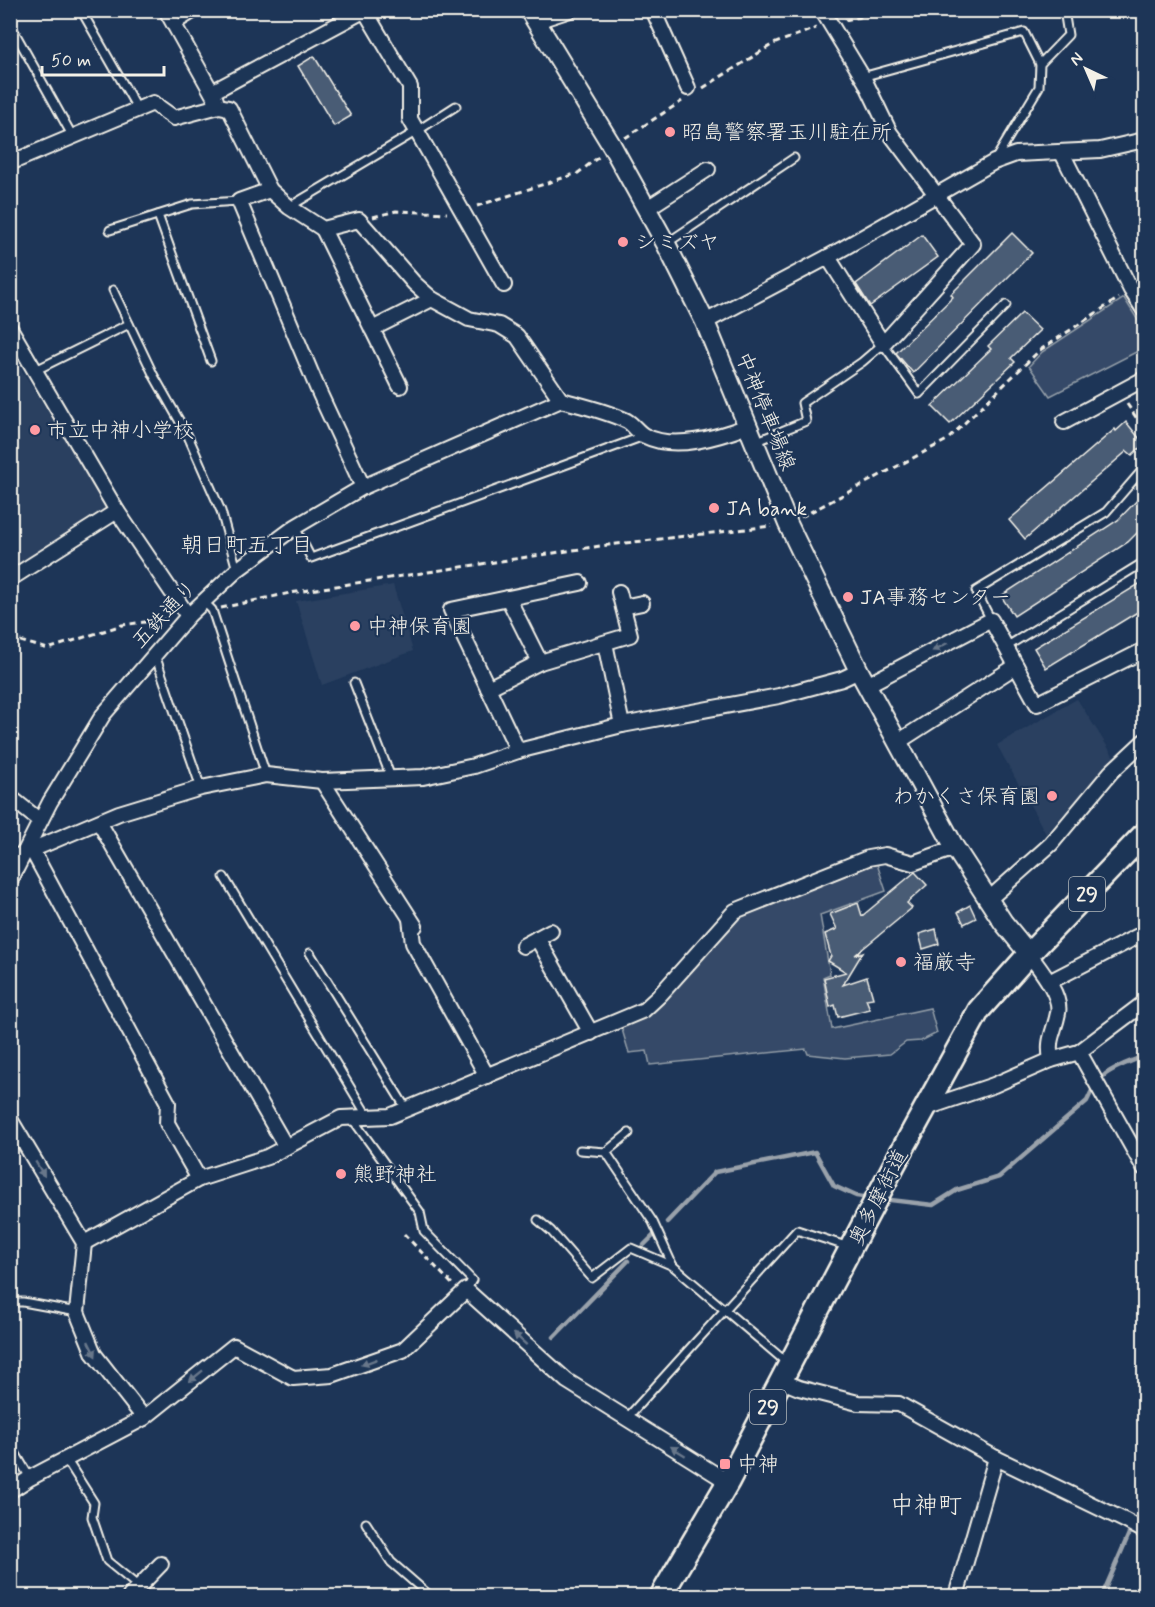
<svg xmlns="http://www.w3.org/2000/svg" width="1155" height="1607" viewBox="0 0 1155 1607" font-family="Mynerve,'Klee One',sans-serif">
<rect width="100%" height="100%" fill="#1d3557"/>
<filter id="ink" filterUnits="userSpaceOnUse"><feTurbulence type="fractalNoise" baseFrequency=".0167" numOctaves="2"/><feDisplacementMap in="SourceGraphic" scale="12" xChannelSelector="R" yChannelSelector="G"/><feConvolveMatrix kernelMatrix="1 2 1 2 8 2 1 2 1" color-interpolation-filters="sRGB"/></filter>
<g filter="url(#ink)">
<g fill="#2a4060">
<polygon points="10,352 109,508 11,572 10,572"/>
<polygon points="393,585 413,651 322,685 296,601"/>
<polygon points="1077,699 1114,757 1046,834 997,745"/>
</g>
<g fill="#354a67" stroke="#949ea8" stroke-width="1.5">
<polygon points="1124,298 1144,330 1144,348 1050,396 1029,366 1042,352"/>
<polygon points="877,864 886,891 820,915 830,974 823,977 832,1029 930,1008 937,1033 921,1041 906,1042 890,1054 845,1058 808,1054 806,1049 650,1065 647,1051 629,1053 621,1026 740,914 861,867"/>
</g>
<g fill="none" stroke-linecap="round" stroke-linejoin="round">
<g stroke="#9aa2ab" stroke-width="4.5">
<path d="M882,1199l51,6 24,-15 42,-13 88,-76c13,-31 28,-33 57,-45"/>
<polyline points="667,1222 715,1172 815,1152 834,1186 856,1196 871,1198"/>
<polyline points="644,1245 653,1236"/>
<polyline points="554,1337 628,1261"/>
<polyline points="1102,1596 1135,1520 1144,1510"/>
</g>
</g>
<g fill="#485b74" stroke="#f4f1e8" stroke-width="1.5">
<polygon points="314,56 351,116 334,126 298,66"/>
<polygon points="1012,233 1032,253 913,373 896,353 953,297 951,294"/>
<polygon points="922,235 938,257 870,306 856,284"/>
<polygon points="1022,313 1040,330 1011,358 1015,362 950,424 932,406 991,349 988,346"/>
<polygon points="1126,422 1144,444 1132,455 1127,451 1025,539 1009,520 1115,429 1116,431"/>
<polygon points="1144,493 1144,526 1128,542 1014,616 1001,596 1118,520"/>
<polygon points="1144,581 1144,608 1046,668 1034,648"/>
<polygon points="915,872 927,885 907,903 912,908 855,955 863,952 843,985 867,977 873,998 866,999 870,1009 838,1017 835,1005 830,1007 824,978 846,972 828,961 831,956 825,934 837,929 830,914 858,903 862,916"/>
<polygon points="970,905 976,918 964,924 958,912"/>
<polygon points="936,929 939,944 923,949 919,934"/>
</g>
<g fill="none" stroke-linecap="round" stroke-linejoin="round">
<g stroke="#f4f1e8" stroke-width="11">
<g id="lane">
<polyline points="81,10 137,108"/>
<polyline points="10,24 73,137"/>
<polyline points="175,26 201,10"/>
<polyline points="862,77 1024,32 1040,64"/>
<polyline points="995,160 1039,87 1040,64 1068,35 1064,10"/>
<polyline points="289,207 417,131 456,106"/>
<polyline points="158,215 211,361"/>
<polyline points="110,230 192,204 239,201"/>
<polyline points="667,243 794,158"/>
<polyline points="113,290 154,376 188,436 221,511 237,570"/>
<polyline points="36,370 129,324"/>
<polyline points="755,442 806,421 802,403 862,362 883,344 919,394 1006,305"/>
<polyline points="295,527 311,558 644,436"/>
<polyline points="203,601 212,610 266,775"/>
<polyline points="991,620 976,591 1106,512 1144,468"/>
<polyline points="1006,647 1144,562"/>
<polyline points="155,655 201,788"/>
<polyline points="354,683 392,780"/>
<polyline points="224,877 368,1117"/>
<polyline points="310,953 407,1110"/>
<polyline points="351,1117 420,1212 424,1231 472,1280 466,1290"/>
<polyline points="580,1150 606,1152 629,1133"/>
<polyline points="606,1152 653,1222 673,1266"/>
<polyline points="538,1220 551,1231 592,1278 631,1248 673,1266 786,1362"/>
<polyline points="10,1302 23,1302 77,1312"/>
<polyline points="626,1419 797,1230 849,1247"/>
<polyline points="10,1444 30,1478"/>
<polyline points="66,1459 94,1503 92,1517 107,1561 139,1587"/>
<polyline points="366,1523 391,1562 430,1596"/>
</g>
</g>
<g stroke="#f4f1e8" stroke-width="18">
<g id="street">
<polyline points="166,10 216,100"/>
<polyline points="653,10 688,88"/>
<polyline points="822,10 865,81 890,133 973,244 883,344 828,257"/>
<polyline points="365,11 410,87 410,119 504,285"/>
<polyline points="536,21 570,10"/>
<polyline points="212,92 365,10"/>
<polyline points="1062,153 1131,290 1144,310"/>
<path d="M10,163l143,-60 21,15 45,-12 10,2 41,82 19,17 34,22 36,-9 55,63 18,16 37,20 30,6 18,11 44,64c22,6 45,11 66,21 7,4 11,12 18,15 30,15 73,1 103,-10"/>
<polyline points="270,190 239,201 319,392 363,487"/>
<polyline points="646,209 708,169"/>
<polyline points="323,229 400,386"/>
<polyline points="705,322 828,257 994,162 1016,154 1100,150 1144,140"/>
<polyline points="10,328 117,511 188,616"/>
<polyline points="372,329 432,299"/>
<polyline points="1064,422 1144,379"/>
<polyline points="10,579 117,511"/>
<polyline points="508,598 540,662"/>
<polyline points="623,607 642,603"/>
<polyline points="605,643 622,725"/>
<polyline points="867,685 991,620 1037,704 1144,650"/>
<polyline points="488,688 540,662 630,635 619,592"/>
<polyline points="898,742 1016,666"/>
<polyline points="518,751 451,610 580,583"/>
<polyline points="322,781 415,926"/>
<polyline points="10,797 40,821"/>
<polyline points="99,822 286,1147"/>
<polyline points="32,850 168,1103 167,1123 199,1179"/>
<polyline points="10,859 119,813 201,788 266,775 322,781 423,777 474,766 518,751 622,725 779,696 842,679 859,671"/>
<polyline points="10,881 50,802 103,715 188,616 237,570 295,527 363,487 561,400"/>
<polyline points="988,900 1051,844 1111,772 1144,741"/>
<polyline points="410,919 413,943 487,1076"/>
<polyline points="537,938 591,1033"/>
<polyline points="523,946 551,931"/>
<path d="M1029,954c10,14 33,41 29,59 -4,21 -11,25 -7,47"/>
<polyline points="1049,982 1144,933"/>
<polyline points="1079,1052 1144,1168"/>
<polyline points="926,1108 994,1085 1051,1060 1079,1052 1144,1003"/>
<polyline points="10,1119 84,1243 77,1312 94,1354 144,1418"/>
<polyline points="84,1243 199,1179 267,1157 341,1118 390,1116 644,1010 659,996 735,911 868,858 885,855 913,863 955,848"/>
<polyline points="782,1381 799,1388 858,1403 899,1404 996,1458 1126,1521 1144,1531"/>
<polyline points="10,1491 30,1478 144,1418 234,1346 293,1378 332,1375 403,1350 466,1290 567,1381 728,1482"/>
<polyline points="130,1596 161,1564"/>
<polyline points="956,1596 996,1458"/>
</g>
</g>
<g stroke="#f4f1e8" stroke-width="22">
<polyline id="secondary" points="529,10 612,146 666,244 705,322 788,524 859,671 955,848 1003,922 1029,954"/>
</g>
<g stroke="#f4f1e8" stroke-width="26">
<polyline id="primary" points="661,1596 728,1482 894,1165 979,1010 1029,954 1144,834"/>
</g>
<g stroke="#f4f1e8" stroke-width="3" stroke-dasharray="6 4.5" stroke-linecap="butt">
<polyline points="845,20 897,10"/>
<polyline points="703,88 773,44 816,28"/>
<polyline points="625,138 682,101"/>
<polyline points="477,206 578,173 600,156"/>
<polyline points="373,217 396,211 447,213"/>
<polyline points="1127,404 1144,429"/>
<polyline points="801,517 947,440 1040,350 1119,298"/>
<polyline points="221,608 290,593 600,546 772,526"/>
<polyline points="10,638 48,649 122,625 168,619"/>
<polyline points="404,1234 452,1284"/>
</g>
<use href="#lane" stroke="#1d3557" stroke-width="7"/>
<use href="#street" stroke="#1d3557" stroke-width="14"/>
<use href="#secondary" stroke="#1d3557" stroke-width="18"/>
<use href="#primary" stroke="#1d3557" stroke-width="21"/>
</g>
<defs><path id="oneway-solid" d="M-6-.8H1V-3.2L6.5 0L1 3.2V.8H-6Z" transform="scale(1.5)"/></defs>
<g fill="#68778a">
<use href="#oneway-solid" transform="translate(940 647) rotate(152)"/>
<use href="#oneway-solid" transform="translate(40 1169) rotate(59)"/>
<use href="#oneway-solid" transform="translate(520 1339) rotate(-138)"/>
<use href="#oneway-solid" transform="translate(92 1349) rotate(64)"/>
<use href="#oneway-solid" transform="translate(369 1362) rotate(160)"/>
<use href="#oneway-solid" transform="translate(196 1376) rotate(141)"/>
<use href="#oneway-solid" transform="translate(678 1451) rotate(-148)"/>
</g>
</g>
<g fill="#ff9aa2" stroke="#1d3557" stroke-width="2">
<circle cx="670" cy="132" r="6"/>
<circle cx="623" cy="242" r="6"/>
<circle cx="35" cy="430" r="6"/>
<circle cx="714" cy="508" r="6"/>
<circle cx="848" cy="597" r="6"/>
<circle cx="355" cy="626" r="6"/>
<circle cx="1052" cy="796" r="6"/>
<circle cx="901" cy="962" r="6"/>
<circle cx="341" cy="1174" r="6"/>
<rect x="719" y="1458" width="12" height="12" rx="3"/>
</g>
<g text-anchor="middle" stroke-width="4.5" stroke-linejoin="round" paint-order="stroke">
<g fill="#1d3557" stroke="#b4b9bc" stroke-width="1.5">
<rect x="1069" y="877" width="36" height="34" rx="4.5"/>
<rect x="750" y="1390" width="36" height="34" rx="4.5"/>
</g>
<g font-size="20" font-weight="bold" fill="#f4f1e8">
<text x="1087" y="901">29</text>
<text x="768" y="1414">29</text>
</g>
<g font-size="21" fill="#f4f1e8" stroke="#1d3557" text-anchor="start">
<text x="682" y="139">昭島警察署玉川駐在所</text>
<text x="635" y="249">シミズヤ</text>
<text x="47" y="437">市立中神小学校</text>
<text x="726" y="515">JA bank</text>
<text x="860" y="604">JA事務センター</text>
<text x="367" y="633">中神保育園</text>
<text x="1040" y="803" text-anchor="end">わかくさ保育園</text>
<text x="913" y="969">福厳寺</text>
<text x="353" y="1181">熊野神社</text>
<text x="737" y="1471">中神</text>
</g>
<g font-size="21" fill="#f4f1e8" stroke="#1d3557">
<text transform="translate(766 411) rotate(68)" y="7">中神停車場線</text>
<text transform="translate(164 614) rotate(-47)" y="7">五鉄通り</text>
<text transform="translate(878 1197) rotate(-63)" y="7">奥多摩街道</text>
</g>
<g font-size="22" fill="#f4f1e8" stroke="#1d3557">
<text x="247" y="552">朝日町五丁目</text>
</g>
<g font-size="24" fill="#f4f1e8" stroke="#1d3557">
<text x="926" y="1513">中神町</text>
</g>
</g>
<rect width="1155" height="1607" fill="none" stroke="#1d3557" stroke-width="36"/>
<rect x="18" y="18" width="1119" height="1571" fill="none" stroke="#f4f1e8" stroke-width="2" filter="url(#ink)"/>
<g transform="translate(1086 69) rotate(316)" stroke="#1d3557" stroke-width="4.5" paint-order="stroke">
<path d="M0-4.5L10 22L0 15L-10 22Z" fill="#f4f1e8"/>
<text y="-9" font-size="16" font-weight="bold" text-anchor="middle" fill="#f4f1e8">N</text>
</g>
<path d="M42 66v9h122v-9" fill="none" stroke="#f4f1e8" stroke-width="3"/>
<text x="51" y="66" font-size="18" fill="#f4f1e8" stroke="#1d3557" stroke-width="4.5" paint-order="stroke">50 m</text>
</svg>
